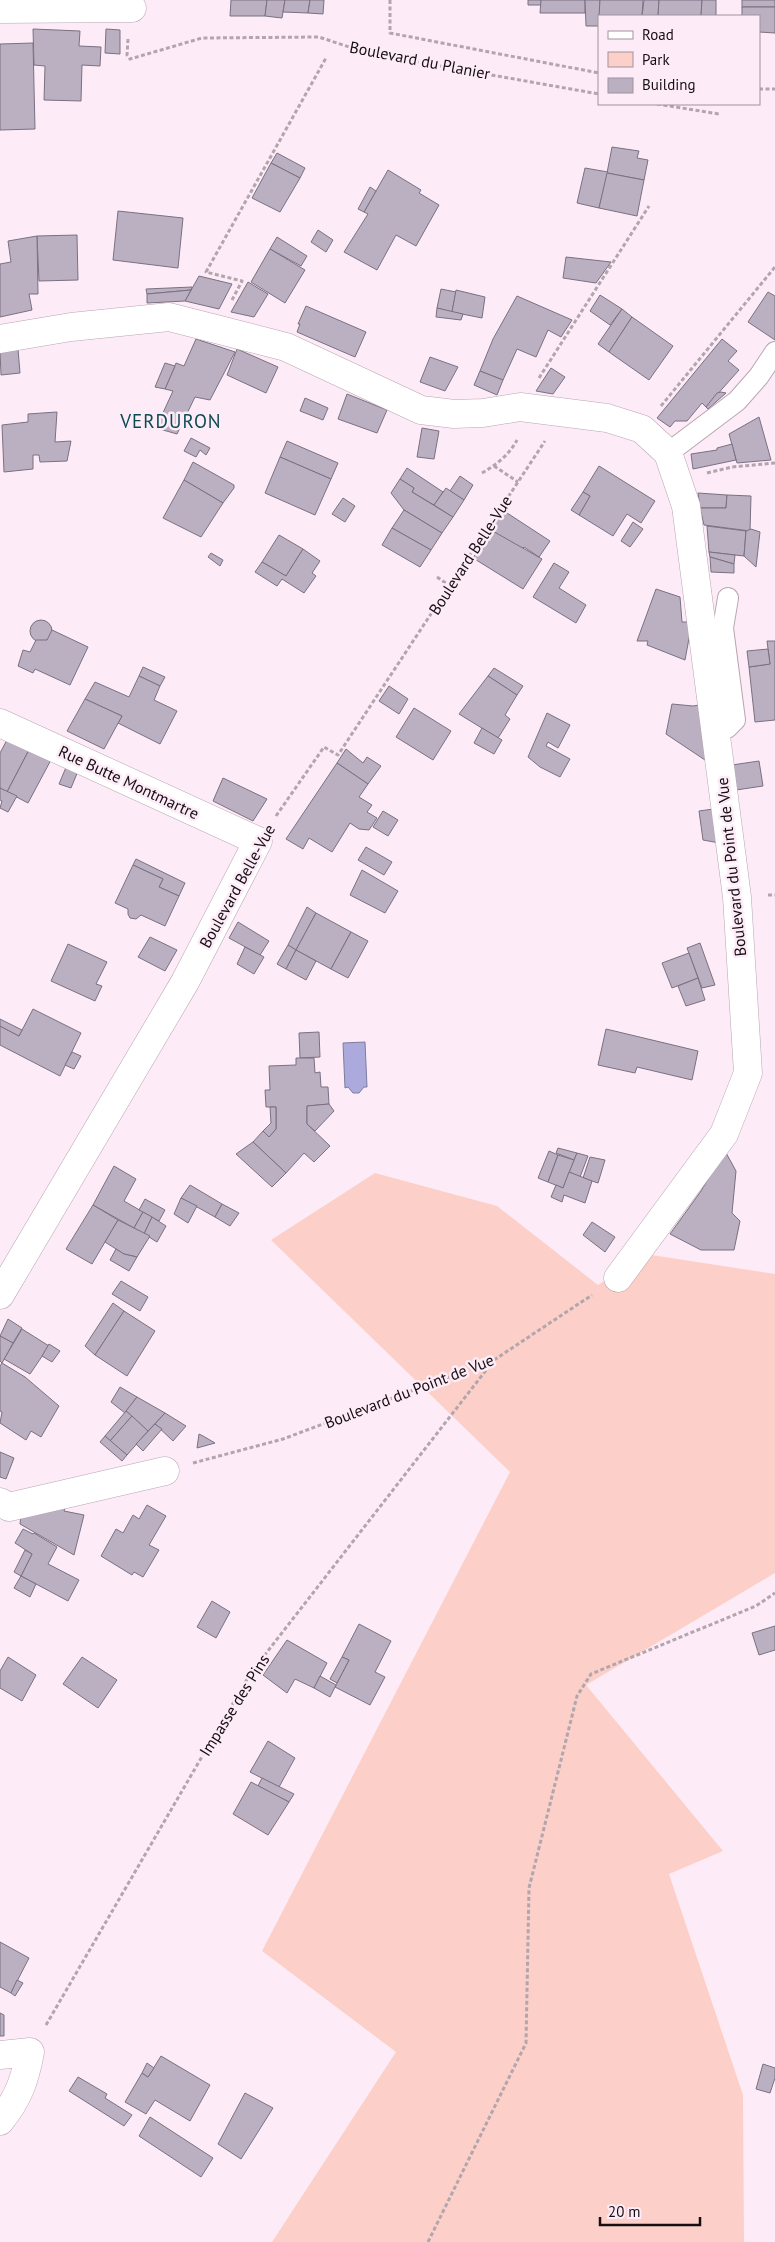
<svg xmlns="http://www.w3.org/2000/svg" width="775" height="2242" viewBox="0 0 775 2242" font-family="'PT Sans',sans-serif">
<rect width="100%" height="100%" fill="#fdecf7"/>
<polygon fill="#fcd0c8" points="375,1173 497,1206 598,1285 645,1254 775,1274 775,1573 586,1685 723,1851 669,1874 743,2095 744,2242 272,2242 396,2052 262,1951 510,1472 271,1240"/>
<polygon fill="#acaadd" stroke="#7f7ba0" points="365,1042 367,1087 364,1087 359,1093 353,1093 348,1087 345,1088 343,1043"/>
<g fill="#bbb0c2" stroke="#7b7081">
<polygon points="231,0 267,0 265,16 230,16"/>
<polygon points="267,0 285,0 282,18 265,16"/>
<polygon points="285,0 310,0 308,13 283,12"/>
<polygon points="310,0 324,0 323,14 308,13"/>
<polygon points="528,0 541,0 542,5 528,5"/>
<polygon points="541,0 585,0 585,13 540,13"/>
<polygon points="585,0 600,0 599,26 586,26"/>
<polygon points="600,0 643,0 642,16 599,16"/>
<polygon points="644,0 659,0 658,16 642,16"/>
<polygon points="659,0 702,0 701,16 658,16"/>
<polygon points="702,0 716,0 716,16 701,16"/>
<rect x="742" y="0" width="33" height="7"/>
<polygon points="742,7 775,7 775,33 759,32 759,16 742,16"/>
<polygon points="33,29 80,31 79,46 101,47 100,66 82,65 81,101 44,100 45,66 34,65"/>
<polygon points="106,29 120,30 120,54 105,53"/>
<polygon points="33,43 35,129 0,130 0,44"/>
<polygon points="612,147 639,151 637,158 648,160 644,180 607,173"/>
<polygon points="277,153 305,168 300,178 271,163"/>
<polygon points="271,163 300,178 280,212 252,198"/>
<polygon points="585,168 608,172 599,208 577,203"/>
<polygon points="388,170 421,190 419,193 439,205 416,246 396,235 377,270 344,252 368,214 364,212"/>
<polygon points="607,173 644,180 637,216 599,208"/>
<polygon points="370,187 376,191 364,212 358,209"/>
<polygon points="118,211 183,218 178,268 113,260"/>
<polygon points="318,230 333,240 326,252 311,242"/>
<polygon points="77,235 78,280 39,281 37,236"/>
<polygon points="37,236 38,294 29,294 32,310 0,317 0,264 11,262 8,241"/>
<polygon points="277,237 307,256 301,266 270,249"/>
<polygon points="270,249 305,270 285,303 251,282"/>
<polygon points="566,257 611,262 596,283 563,278"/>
<polygon points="199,276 232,284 219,309 185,301"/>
<polygon points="248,282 268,294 254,317 231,312"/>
<polygon points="192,287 191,290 147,294 146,289"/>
<polygon points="441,289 456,292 452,312 437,308"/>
<polygon points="191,290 185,301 147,303 147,294"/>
<polygon points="456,290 485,297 482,318 452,312"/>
<polygon points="768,292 775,296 775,340 748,322"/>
<polygon points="600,295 622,309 610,325 590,311"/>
<polygon points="517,296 572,320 561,337 548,330 536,357 517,349 503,380 480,371 493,339"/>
<polygon points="306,306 366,332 355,357 297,332 300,324 298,324"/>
<polygon points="437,308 463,314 461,320 436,317"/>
<polygon points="622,309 632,317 609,352 598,344"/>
<polygon points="632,317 673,346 649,380 609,352"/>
<polygon points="196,339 235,352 210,400 195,397 177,434 156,428 173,391 165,389 176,363 184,366"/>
<polygon points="722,339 737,351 728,361 739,370 706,407 702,403 687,421 675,421 670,427 657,418"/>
<polygon points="18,349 20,373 1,375 0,351"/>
<polygon points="237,349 278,367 266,393 227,375"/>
<polygon points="430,357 458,367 445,391 420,382"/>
<polygon points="165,363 175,366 165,389 155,387"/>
<polygon points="551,368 565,377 553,394 536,391"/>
<polygon points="480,371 503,380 497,395 474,385"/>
<polygon points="721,392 726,393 708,409 706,407 717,393"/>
<polygon points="347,394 387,410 377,433 338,419"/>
<polygon points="305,398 328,408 323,420 300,411"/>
<polygon points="57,412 55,442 71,441 67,461 40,462 39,455 33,455 33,469 4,472 2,425 28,422 28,414"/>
<polygon points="759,417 771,460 737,463 729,434"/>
<polygon points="422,428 439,431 434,459 417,457"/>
<polygon points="191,438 210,448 206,455 200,450 196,457 184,451"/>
<polygon points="287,441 338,463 331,479 280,457"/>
<polygon points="732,444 736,460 693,469 691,454 717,450 717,448"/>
<polygon points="280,457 331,479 315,515 265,493"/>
<polygon points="193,462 234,485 234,488 223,503 184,480"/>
<polygon points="599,466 655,501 641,523 627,514 613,536 579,515 590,496 583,492"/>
<polygon points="407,468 443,492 434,505 412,492 414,488 400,479"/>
<polygon points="460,476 473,485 464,500 450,491"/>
<polygon points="400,479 414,488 412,492 453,517 442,533 404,510 391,493"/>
<polygon points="184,480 223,503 201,537 163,518"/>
<polygon points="446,488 464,500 453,517 434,505"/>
<polygon points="583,492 590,496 579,515 571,510"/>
<polygon points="698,493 727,495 726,508 700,508"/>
<polygon points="727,495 751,496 750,531 704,525 700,508 726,508"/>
<polygon points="343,498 355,506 345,522 332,514"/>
<polygon points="404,510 442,533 431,550 392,528"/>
<polygon points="504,511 550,541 539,557 524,547 522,549 491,530"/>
<polygon points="633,522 643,529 630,547 621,541"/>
<polygon points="707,526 746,531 744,556 709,552"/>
<polygon points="392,528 431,550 420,567 382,545"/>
<polygon points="751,529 760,532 756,567 744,556 746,531"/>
<polygon points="491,530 542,559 523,589 473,558"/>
<polygon points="279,535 303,549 286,576 262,562"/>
<polygon points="303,549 320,561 312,573 316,576 304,593 282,579 277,586 255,572 262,562 286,576"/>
<polygon points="709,552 735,555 734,564 710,557"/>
<polygon points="211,553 223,560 220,566 208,557"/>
<polygon points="710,557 734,564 734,573 711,572"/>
<polygon points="554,563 569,572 559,588 586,605 576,623 533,597"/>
<polygon points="656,589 680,597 682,622 692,622 685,660 647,645 648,641 637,641"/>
<circle cx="41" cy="631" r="11"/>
<polygon points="52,630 88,647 70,685 35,669 33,673 18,666 23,650 30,652 36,640 47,640"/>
<polygon points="767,641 775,641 775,720 755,722 749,667 770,664"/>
<polygon points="768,649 770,664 749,667 747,651"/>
<polygon points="143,667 165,677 160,686 139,676"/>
<polygon points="494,668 523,686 517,695 488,676"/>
<polygon points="139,676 160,686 154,700 177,711 160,744 118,723 122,716 85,699 95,682 129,697"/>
<polygon points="488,676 517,695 505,715 510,719 498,738 459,714"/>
<polygon points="389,686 408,699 399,714 379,701"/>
<polygon points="85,699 122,716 104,749 67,731"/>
<polygon points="672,704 693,706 706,704 714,766 666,734"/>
<polygon points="414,708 451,731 433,760 396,737"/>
<polygon points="547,713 570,725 558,748 548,742 546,746 570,759 560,777 540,767 528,757"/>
<polygon points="482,728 502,740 494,754 474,743"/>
<polygon points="8,738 30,748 7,792 0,788 0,753"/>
<polygon points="30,748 52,758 28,803 7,792"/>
<polygon points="346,749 363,763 367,757 381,766 368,784 337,763"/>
<polygon points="759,761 763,786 736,790 732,765"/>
<polygon points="337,763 368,784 359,797 372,805 367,812 377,818 369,830 359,829 350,823 332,852 309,838 303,849 286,839"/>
<polygon points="67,765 78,771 71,788 59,784"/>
<polygon points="223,778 267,799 253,821 213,801"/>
<polygon points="0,788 17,796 8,812 0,808 2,801 0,800"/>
<polygon points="721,808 725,844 703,840 699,811"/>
<polygon points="383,811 398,820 388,836 373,827"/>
<polygon points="366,847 392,862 384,875 358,860"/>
<polygon points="136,859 185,883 179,896 159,887 163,879 133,865"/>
<polygon points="133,865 163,879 159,887 179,896 165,926 141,915 136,919 130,918 128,914 128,909 115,903"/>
<polygon points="362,870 398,891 385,913 350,895"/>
<polygon points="307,907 316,913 296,950 288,945"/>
<polygon points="316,913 351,932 331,969 296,950"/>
<polygon points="238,922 269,941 260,955 229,938"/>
<polygon points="351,932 368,941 348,978 331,969"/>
<polygon points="150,937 177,950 165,971 138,957"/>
<polygon points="700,943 715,985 702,988 687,948"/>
<polygon points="68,944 107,962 96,984 102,986 95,1001 51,981"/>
<polygon points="288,945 296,950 286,969 277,964"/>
<polygon points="245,947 264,957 254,974 237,964"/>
<polygon points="296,950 316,961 306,980 286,969"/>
<polygon points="689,953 698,978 672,988 662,963"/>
<polygon points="698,978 705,1000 686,1006 678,986"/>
<polygon points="33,1009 81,1033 60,1076 0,1045 0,1026 19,1036"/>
<polygon points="0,1019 22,1030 19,1036 0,1026"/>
<polygon points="606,1029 698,1051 692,1080 637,1067 635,1073 598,1065"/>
<polygon points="319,1032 320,1057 300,1058 299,1033"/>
<polygon points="72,1052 81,1056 74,1069 65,1065"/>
<polygon points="296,1058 314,1058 315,1073 320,1072 321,1087 328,1087 329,1104 307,1106 307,1124 330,1146 314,1162 304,1153 286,1173 253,1142 263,1131 269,1137 276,1129 276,1107 266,1107 265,1090 270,1090 269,1066 296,1065"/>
<polygon points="329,1104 334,1111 315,1131 307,1124 307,1106"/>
<polygon points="270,1107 276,1107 276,1129 269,1137 263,1131 271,1123"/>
<polygon points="253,1142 286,1173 272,1187 236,1154"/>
<polygon points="558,1148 577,1153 574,1160 556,1153"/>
<polygon points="549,1151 558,1155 548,1182 538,1178"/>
<polygon points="725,1151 736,1171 732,1213 740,1221 734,1250 701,1250 670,1234 701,1191"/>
<polygon points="577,1153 588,1156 580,1177 569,1172"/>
<polygon points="558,1155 574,1160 563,1188 548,1182"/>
<polygon points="590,1157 605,1160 598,1183 583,1178"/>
<polygon points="114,1166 136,1179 124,1201 143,1212 134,1228 93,1205"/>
<polygon points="569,1172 592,1181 585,1203 564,1195 562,1202 551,1197 556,1185 563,1188"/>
<polygon points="190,1185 222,1204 215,1217 181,1198"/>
<polygon points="181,1198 197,1206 188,1223 174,1214"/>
<polygon points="145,1199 165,1210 159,1221 139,1210"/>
<polygon points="222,1204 239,1213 230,1226 215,1217"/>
<polygon points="93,1205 118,1220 92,1264 66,1249"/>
<polygon points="143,1212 152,1217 144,1234 134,1228"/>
<polygon points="152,1217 166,1226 157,1242 144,1234"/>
<polygon points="118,1220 150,1236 137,1257 124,1254 105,1242"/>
<polygon points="592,1222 615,1237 605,1252 583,1235"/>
<polygon points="116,1249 124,1254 137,1257 129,1271 110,1260"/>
<polygon points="121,1281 148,1297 140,1311 112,1294"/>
<polygon points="113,1303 124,1311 95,1355 85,1346"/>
<polygon points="124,1311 155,1331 127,1376 95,1355"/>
<polygon points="8,1319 22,1328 13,1343 0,1336"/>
<polygon points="22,1329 49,1346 30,1374 4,1359"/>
<polygon points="0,1336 13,1343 2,1363 0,1361"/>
<polygon points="49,1344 60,1351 52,1362 42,1356"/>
<polygon points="2,1363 25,1377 59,1406 41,1437 31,1431 26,1440 0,1423 2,1412 0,1411 0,1366"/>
<polygon points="120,1387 137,1397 125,1413 111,1402"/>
<polygon points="137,1397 165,1413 148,1431 126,1411"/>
<polygon points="126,1411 132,1416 110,1441 105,1436"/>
<polygon points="165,1413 186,1426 173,1441 155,1424"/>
<polygon points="132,1416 148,1431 127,1455 110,1441"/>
<polygon points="155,1424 162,1429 143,1451 136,1444"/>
<polygon points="199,1434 203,1436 215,1443 197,1448"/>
<polygon points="105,1436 127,1455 122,1461 100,1442"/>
<polygon points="0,1452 14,1458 6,1479 0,1477"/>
<polygon points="67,1503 64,1511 84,1515 74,1555 20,1524 21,1515"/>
<polygon points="147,1505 166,1516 149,1545 159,1550 143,1577 134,1572 132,1575 101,1556 116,1529 123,1533 133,1515 139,1519"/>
<polygon points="23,1529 33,1534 34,1533 57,1547 48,1564 79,1580 68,1601 21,1576 32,1554 15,1543"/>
<polygon points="25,1550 32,1554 21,1576 14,1572"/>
<polygon points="21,1576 36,1584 30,1597 14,1588"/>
<polygon points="212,1601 230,1612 216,1638 197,1627"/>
<polygon points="359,1624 391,1641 375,1672 385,1677 370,1705 335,1687 349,1660 342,1657"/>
<polygon points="775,1626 775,1650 759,1655 752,1633"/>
<polygon points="287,1640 327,1663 314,1688 295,1679 287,1693 263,1675"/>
<polygon points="8,1657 36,1675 22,1701 0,1688 0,1671"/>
<polygon points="82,1657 117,1680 98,1708 63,1684"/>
<polygon points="342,1657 349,1660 337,1683 330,1679"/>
<polygon points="320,1676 336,1685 330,1697 314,1688"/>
<polygon points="268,1741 295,1758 279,1787 250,1772"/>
<polygon points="262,1778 294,1794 289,1802 258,1786"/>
<polygon points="251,1782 289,1802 268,1835 233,1814"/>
<polygon points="0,1942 29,1958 11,1993 0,1987"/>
<polygon points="17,1980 23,1983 15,1996 11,1993"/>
<polygon points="0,2013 4,2015 4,2036 0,2036"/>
<polygon points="161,2056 210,2085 190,2121 155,2100 146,2114 125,2102 142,2073 148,2077"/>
<polygon points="147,2063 154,2068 148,2077 142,2073"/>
<polygon points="763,2064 775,2068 775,2078 770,2093 756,2089"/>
<polygon points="78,2077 107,2094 105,2098 132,2115 124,2126 69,2091"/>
<polygon points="245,2093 273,2108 241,2159 218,2144"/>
<polygon points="150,2117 213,2158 201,2177 139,2136"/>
</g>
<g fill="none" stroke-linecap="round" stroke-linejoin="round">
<g stroke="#b9a5b2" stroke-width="22">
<g id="lane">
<polyline points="668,453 737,401 759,376 775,352"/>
<polyline points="715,729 727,728 735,720 723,628 728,598"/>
</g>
</g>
<g stroke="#b9a5b2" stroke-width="29">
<g id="street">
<polyline points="0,9 132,8"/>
<polyline points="0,339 71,327 169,317 286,347 421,410 454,414 483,413 520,407 607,418 642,429 668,453 686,506 737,897 748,1073 724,1134 618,1278"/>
<polyline points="0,723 258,841 185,982 0,1295"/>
<polyline points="0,1502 9,1507 165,1471"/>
<path d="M0,2055l30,-3c-5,28 -12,47 -30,69"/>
</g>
</g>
<g stroke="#b2a5ad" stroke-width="3" stroke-dasharray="4 2.5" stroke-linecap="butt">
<polyline points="390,0 390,33 599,73"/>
<polyline points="128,39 127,55 130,59 202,38 319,37 367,53 599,94"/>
<polyline points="759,89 775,89"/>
<polyline points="657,104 719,114"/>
<polyline points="232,300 242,281 206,272 326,58"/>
<polyline points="539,378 649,206"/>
<polyline points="661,406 775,267"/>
<polyline points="494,466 518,482"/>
<path d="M482,473c14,-8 27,-18 35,-33"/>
<polyline points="707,473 732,467 775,463"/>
<polyline points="437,577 450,586"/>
<polyline points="276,816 324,747 338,755 545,441"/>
<polyline points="768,895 775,895"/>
<polyline points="193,1463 283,1439 494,1360 592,1295"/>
<polyline points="46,2025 250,1674 494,1360"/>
<polyline points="428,2242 526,2043 529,1888 577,1696 591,1674 756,1606 775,1593"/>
</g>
<use href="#lane" stroke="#fff" stroke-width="20"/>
<use href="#street" stroke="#fff" stroke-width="28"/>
</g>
<g text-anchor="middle" stroke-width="5" stroke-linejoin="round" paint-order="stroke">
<g font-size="16" fill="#150e12" stroke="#fdecf7">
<text transform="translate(420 60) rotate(11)" y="6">Boulevard du Planier</text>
<text transform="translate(470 555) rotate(-57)" y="6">Boulevard Belle-Vue</text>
<text transform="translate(129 782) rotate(25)" y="6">Rue Butte Montmartre</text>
<text transform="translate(731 867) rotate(-96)" y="6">Boulevard du Point de Vue</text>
<text transform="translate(237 886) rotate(-61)" y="6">Boulevard Belle-Vue</text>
<text transform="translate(409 1391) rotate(-21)" y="6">Boulevard du Point de Vue</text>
<text transform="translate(234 1705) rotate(-58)" y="6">Impasse des Pins</text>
</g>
<g font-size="19" letter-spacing="1" fill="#0b4a52" stroke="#fdecf7">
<text x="171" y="428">VERDURON</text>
</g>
</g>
<rect x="598" y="15" width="162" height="90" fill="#fdecf7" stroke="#a0939b"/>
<rect x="608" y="31" width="25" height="8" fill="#ffffff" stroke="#a0939b"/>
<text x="642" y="40" font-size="15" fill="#150e12">Road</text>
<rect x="608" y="52" width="25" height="15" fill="#fcd0c8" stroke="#a0939b"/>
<text x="642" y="65" font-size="15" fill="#150e12">Park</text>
<rect x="608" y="78" width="25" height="15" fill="#bbb0c2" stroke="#a0939b"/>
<text x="642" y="90" font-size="15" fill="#150e12">Building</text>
<path d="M600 2217v8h100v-8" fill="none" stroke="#150e12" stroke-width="2.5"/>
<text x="608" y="2217" font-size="15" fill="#150e12" stroke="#fdecf7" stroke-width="4" paint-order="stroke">20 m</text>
</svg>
